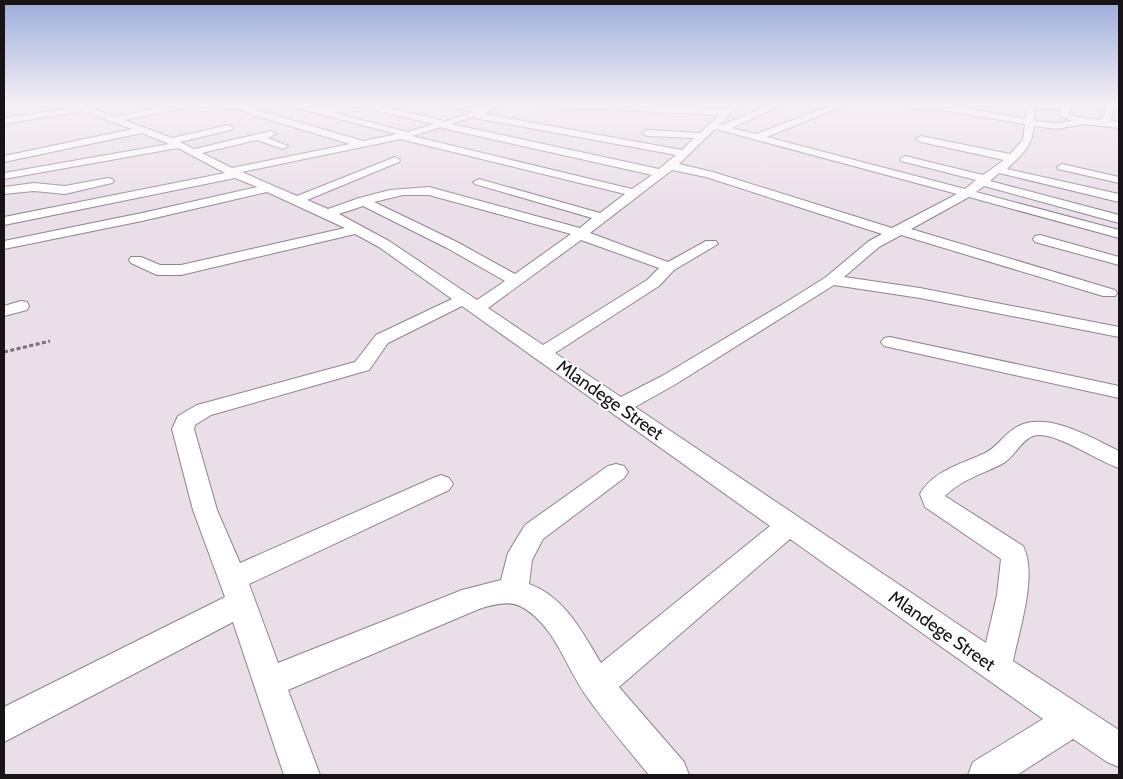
<svg xmlns="http://www.w3.org/2000/svg" width="1123" height="779" viewBox="0 0 1123 779" font-family="Cabin,sans-serif">
<rect width="100%" height="100%" fill="#eadee9"/>
<g fill="none" stroke-linecap="round" stroke-linejoin="round">
<g stroke="#8e838e" stroke-width="2">
<g id="street">
<path d="M67,104h13l35,13 63,-13h76l-7,3 116,34 34,-7 -117,-30h17l19,4 56,-4 72,17 29,-9 -34,-8h19l23,5 10,-5h12l-19,10 198,36 12,-12 -47,-2 -5,-3 5,-3 53,3 19,-18 -181,-9 -4,-2h66l124,6 7,-6h9l-20,20 2,1 50,-21h12l-52,24 24,6 79,-30h13l-81,33 198,52 11,-9 -75,-19 -1,-2 5,-3 78,19 21,-15 -83,-18 -5,-3 5,-3 89,18 13,-14 2,-16 -83,-14h-22l-19,-6h41l83,15 2,-15h42l2,4 -3,6 16,4 18,2 4,-16h8l-3,17 8,1v6l-34,-4 -29,5 -22,-3c-2,22 -12,28 -27,43l112,25v8l-120,-29 -9,8 129,34v8l-135,-37 -8,6 143,38v8l-150,-41 -58,32 204,61 2,3 -2,3h-12l-202,-61 -22,12 -35,30 76,11 199,39v10l-199,-39 -86,-13 -158,99 -41,23 351,236 11,-48 4,-36 -76,-52 -5,-13c13,-23 41,-30 63,-40 14,-6 20,-19 32,-26 30,-19 77,10 104,23v17c-20,-6 -67,-39 -86,-32 -13,5 -19,22 -31,28 -20,10 -41,16 -57,32l78,50c15,28 -4,85 -10,115l106,69v37l-12,-5 -34,-23 -56,36h-49l5,-13 70,-43 -253,-180 -171,148 65,75 5,13h-40c-21,-26 -43,-51 -62,-78 -21,-29 -33,-74 -67,-91 -12,-6 -29,-1 -41,3l-191,81 32,85h-36l-51,-153 -229,120v-35l221,-110 -32,-87 -21,-81 6,-13 19,-11 158,-43 21,-27 76,-36 -73,-52 -24,-13 -174,41h-24l-26,-12 -2,-3 2,-3h10l19,8h21l164,-37 -78,-36 -125,29 -138,28v-8l138,-28 115,-26 -22,-9 -231,47v-8l221,-44 -47,-25 -174,31v-6l165,-29 -27,-11 -138,29v-6l128,-27 -49,-18 -79,13v-6l70,-10zM1035,107l27,3 -3,5 13,6 -16,2 -22,-2zM238,108l12,6 100,30 -118,24 -30,-15 55,-13 26,9 5,-3 -20,-8 8,-4 -5,-3 -77,18 -14,-7 51,-12 2,-2 -5,-3 -56,13 -48,-18 56,-11 24,2zM372,110l62,14 -27,8 -75,-20zM474,117l1,1 201,37 -17,14 -208,-45zM441,127l1,1 210,47 -20,14 -220,-53zM715,129l5,1 237,64 -65,34 -179,-56 -34,-8zM401,139l3,1 221,54 -25,19 -121,-34 -6,3 2,2 117,34 -12,10 -151,-41 -39,3 -31,8 -31,11 -21,-9 92,-38 1,-2 -5,-3 -98,39 -55,-24zM672,170l34,7 176,57 -13,7 -43,36 -38,24 -126,75 -41,21 -66,-44 104,-67 15,-16 44,-26 -2,-3h-10l-38,21 -78,-29zM403,195h26l142,39 -56,40 -58,-32 -83,-40zM363,206l84,42 58,33 -28,19 -88,-59 -50,-27zM581,240l78,28 -12,12 -104,65 -55,-37zM462,306l308,220 -169,137c-19,-31 -36,-66 -72,-79l3,-24 11,-21 81,-61 4,-6 -4,-6 -8,-2 -8,2 -83,59 -17,28 -7,27 -39,10 -184,73 -29,-79 200,-94 4,-6 -4,-6 -8,-3 -8,3 -193,85 -23,-53 -23,-81 1,-4 16,-10 158,-45 19,-27z"/>
<polygon points="1062,164 1119,177 1119,183 1058,169 1057,167"/>
<polygon points="108,178 112,179 114,181 112,183 65,194 34,191 4,194 4,187 34,183 65,186"/>
<polygon points="1040,235 1119,257 1119,265 1035,242 1033,239 1035,236"/>
<polygon points="21,301 27,302 29,306 27,310 4,316 4,306"/>
<polygon points="890,337 1119,386 1119,398 884,346 881,342 884,338"/>
</g>
</g>
<polyline stroke="#7a7279" stroke-width="3" stroke-dasharray="4 2.5" stroke-linecap="butt" points="4,352 50,341"/>
<use href="#street" fill="#fff" fill-rule="evenodd"/>
</g>
<linearGradient id="sky" x2="0" y2="1"><stop stop-color="#9cacdb"/><stop offset="0.49" stop-color="#f6f0f5"/><stop offset="1" stop-color="#f6f0f5" stop-opacity="0"/></linearGradient>
<rect width="1123" height="213" fill="url(#sky)"/>
<g text-anchor="middle" stroke-width="4" stroke-linejoin="round" paint-order="stroke">
<g font-size="18" fill="#171316" stroke="#fff">
<text transform="translate(610 400) rotate(35)" y="6">Mlandege Street</text>
<text transform="translate(942 631) rotate(35)" y="6">Mlandege Street</text>
</g>
</g>
<rect width="1123" height="779" fill="none" stroke="#171316" stroke-width="10"/>
</svg>
